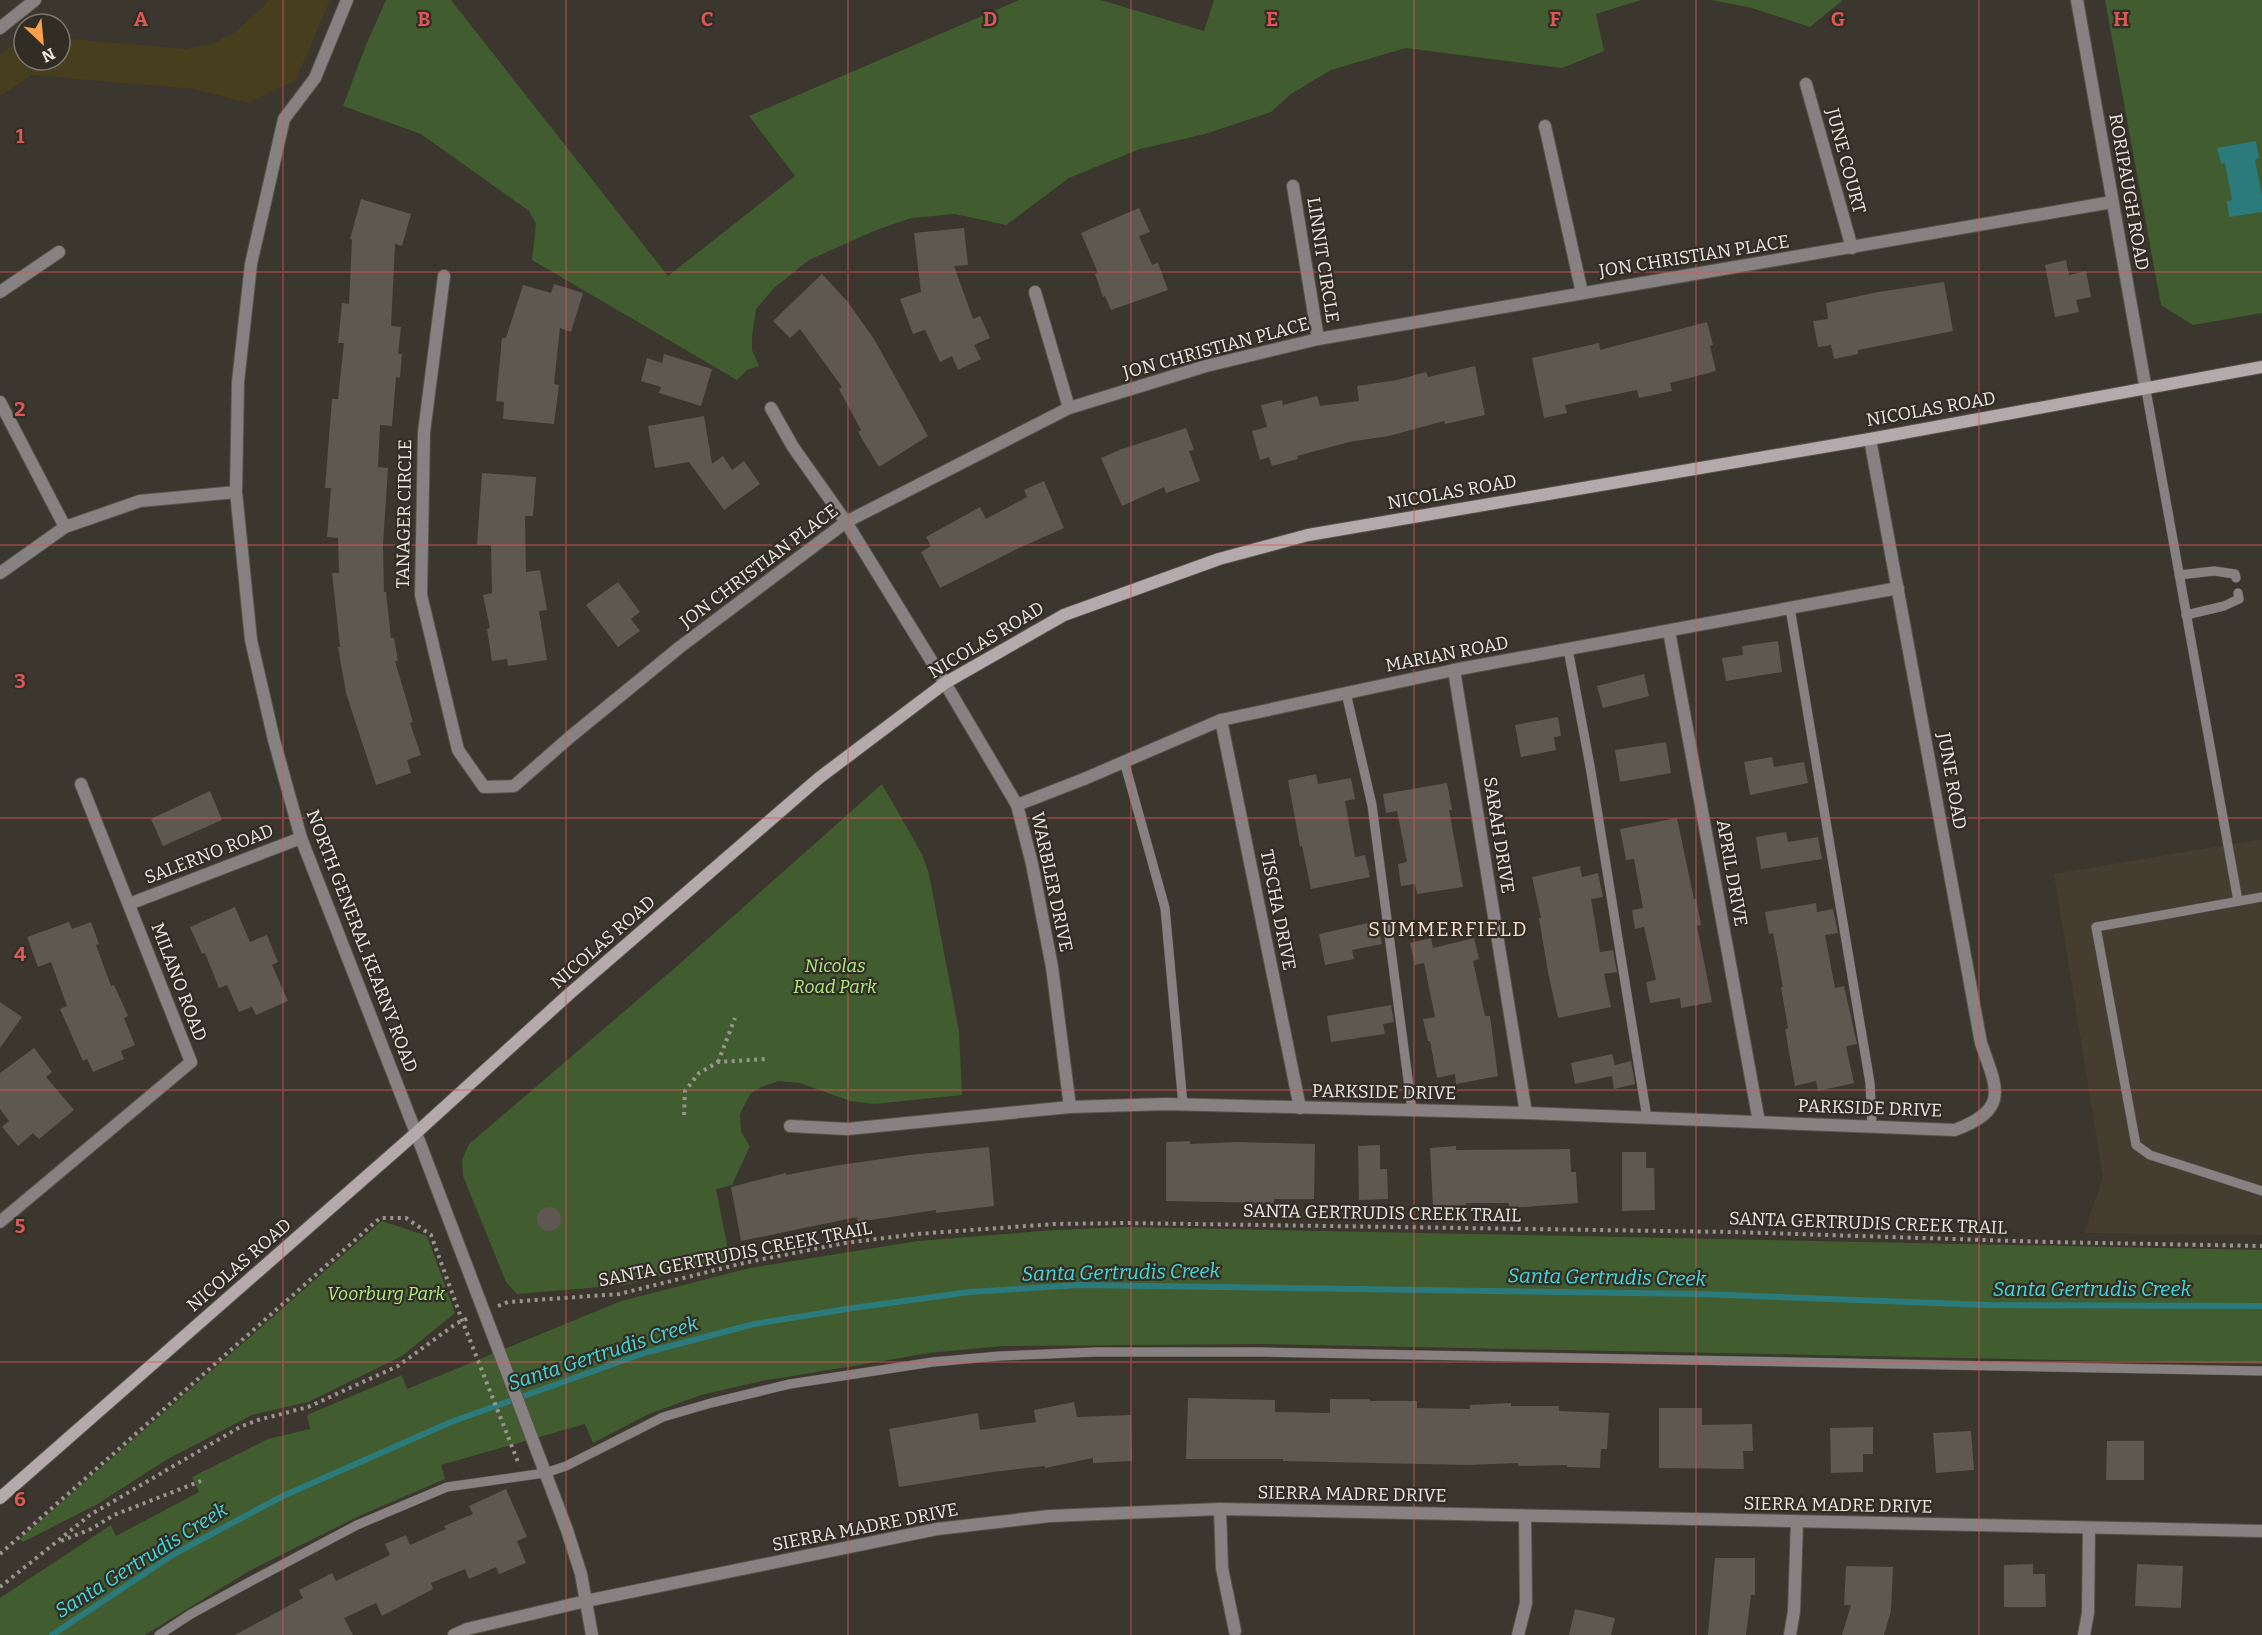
<svg xmlns="http://www.w3.org/2000/svg" width="2262" height="1635" viewBox="0 0 2262 1635" font-family="Bitter,serif">
<rect width="100%" height="100%" fill="#3b362e"/>
<polygon fill="#453d2f" points="2262,839 2262,1235 2084,1233 2103,1177 2054,874"/>
<g fill="#415c2e">
<polygon points="386,0 451,0 668,276 795,176 749,116 1019,0 1101,0 1204,31 1214,0 1641,0 1596,14 1604,51 1562,68 1406,48 1331,70 1291,94 1271,112 1205,134 1140,149 1069,178 1006,225 955,214 911,218 874,231 809,260 774,288 756,309 752,336 752,350 759,366 747,370 737,380 532,260 536,224 529,211 421,134 343,106 366,45"/>
<polygon points="1711,0 1843,0 1810,27 1752,8"/>
<polygon points="2105,0 2262,0 2262,313 2193,325 2161,305"/>
<polygon points="882,784 922,854 929,874 959,1031 962,1095 874,1104 850,1101 800,1083 779,1081 761,1087 750,1094 740,1114 741,1132 750,1146 732,1185 716,1189 730,1259 625,1285 517,1294 506,1282 463,1176 462,1160 469,1144 676,967"/>
<polygon points="382,1221 427,1236 455,1313 402,1356 308,1402 252,1415 166,1460 96,1505 23,1542 20,1539"/>
<polygon points="1128,1227 2262,1250 2262,1364 1263,1344 1003,1346 929,1353 859,1365 762,1381 701,1395 649,1414 593,1443 585,1424 441,1465 445,1479 357,1517 249,1571 145,1635 0,1635 0,1598 111,1525 116,1536 199,1492 192,1477 268,1439 310,1429 307,1415 402,1375 407,1389 621,1301 750,1268 918,1241 1054,1230"/>
</g>
<polygon fill="#473e1e" points="268,0 330,0 296,80 249,103 194,89 32,75 0,96 0,54 24,38 24,60 60,60 60,38 185,49 212,44 235,32 265,5"/>
<polygon fill="#2b7b7c" points="2256,141 2259,158 2255,160 2262,195 2262,212 2229,217 2227,201 2232,200 2225,163 2221,164 2217,148"/>
<g fill="none" stroke-linecap="round" stroke-linejoin="round">
<polyline stroke="#2b7b7c" stroke-width="6" points="52,1635 174,1554 283,1496 451,1422 644,1353 754,1324 853,1308 970,1292 1079,1285 1702,1294 1989,1305 2262,1306"/>
</g>
<g fill="#5e5850">
<polygon points="361,199 411,214 402,246 395,244 391,326 401,327 398,354 402,354 400,378 396,377 392,426 380,425 378,467 388,468 383,544 384,592 386,592 391,638 394,638 398,661 395,661 413,722 410,723 421,755 407,760 411,773 376,785 346,693 338,647 340,647 332,573 339,573 338,538 327,537 331,488 325,488 332,399 338,399 344,343 338,343 342,303 349,304 352,240 350,239"/>
<polygon points="1139,208 1150,232 1139,236 1152,265 1158,263 1168,290 1111,310 1105,296 1103,297 1095,274 1098,273 1081,233"/>
<polygon points="964,228 968,265 954,266 973,319 980,316 990,338 974,345 981,359 958,370 952,356 940,362 925,330 913,334 900,299 921,292 914,233"/>
<polygon points="2066,260 2069,275 2086,271 2091,297 2076,300 2079,312 2055,317 2045,265"/>
<polygon points="822,274 847,301 874,339 928,436 879,467 858,432 861,430 839,389 842,387 800,329 790,338 773,321"/>
<polygon points="1944,282 1953,331 1858,350 1858,354 1834,359 1831,345 1818,347 1813,321 1828,319 1826,303 1878,292"/>
<polygon points="554,284 583,293 571,332 560,328 554,384 559,385 554,424 503,419 504,402 496,401 502,338 506,338 523,285 551,293"/>
<polygon points="1707,322 1713,345 1710,346 1716,371 1670,383 1672,391 1639,398 1637,390 1578,402 1565,405 1567,413 1544,418 1532,358 1599,343 1600,350"/>
<polygon points="664,354 712,369 701,406 659,393 661,387 641,381 647,358 662,363"/>
<polygon points="1475,366 1485,415 1445,424 1444,421 1389,436 1349,442 1297,456 1298,459 1272,466 1269,457 1260,460 1252,431 1267,427 1261,405 1282,400 1283,405 1317,396 1320,406 1359,401 1357,386 1397,380 1426,372 1428,377"/>
<polygon points="704,416 712,464 723,456 732,470 744,461 760,484 724,510 689,462 655,468 648,426"/>
<polygon points="1186,428 1194,450 1189,451 1200,481 1166,493 1164,487 1122,506 1101,458 1122,449"/>
<polygon points="482,473 536,477 533,516 525,516 526,572 540,570 547,610 539,611 547,660 508,666 507,659 492,661 487,629 490,628 483,595 492,593 491,545 477,545"/>
<polygon points="1044,481 1064,528 1017,549 940,588 921,552 931,546 926,537 980,507 986,519 1027,497 1024,490"/>
<polygon points="618,582 640,612 631,619 640,631 618,647 586,605"/>
<polygon points="1778,641 1782,672 1726,681 1722,658 1743,655 1742,646"/>
<polygon points="1644,674 1649,696 1603,708 1597,686"/>
<polygon points="1558,717 1561,736 1554,737 1556,750 1521,757 1515,725"/>
<polygon points="1666,742 1671,773 1620,782 1615,750"/>
<polygon points="1772,757 1774,767 1804,762 1808,783 1750,795 1744,762"/>
<polygon points="1316,774 1318,784 1351,778 1355,799 1345,801 1355,857 1365,855 1370,877 1311,889 1302,846 1300,846 1288,780"/>
<polygon points="1447,783 1452,810 1449,810 1463,887 1417,894 1415,884 1401,886 1398,864 1407,862 1397,811 1386,813 1383,794"/>
<polygon points="210,791 222,820 163,846 151,819"/>
<polygon points="1677,818 1694,899 1696,899 1701,925 1697,926 1712,1002 1681,1008 1680,998 1650,1003 1646,982 1656,980 1644,927 1635,929 1632,910 1643,908 1634,859 1626,860 1620,829"/>
<polygon points="1786,832 1788,842 1818,837 1822,859 1761,869 1756,837"/>
<polygon points="1580,866 1582,877 1598,873 1603,897 1591,899 1600,952 1613,950 1617,972 1604,974 1611,1007 1558,1018 1548,972 1539,918 1541,918 1532,877"/>
<polygon points="1816,903 1817,912 1833,909 1838,933 1825,935 1835,988 1844,986 1857,1044 1846,1046 1854,1083 1818,1091 1816,1081 1795,1086 1785,1029 1788,1028 1781,987 1783,987 1773,933 1769,934 1765,912"/>
<polygon points="235,907 250,942 267,935 278,962 272,965 288,1001 256,1015 252,1007 239,1012 227,985 219,988 205,953 202,954 190,927"/>
<polygon points="1377,921 1382,944 1352,950 1354,959 1325,965 1319,934"/>
<polygon points="69,922 72,929 91,922 99,944 96,945 111,986 114,985 128,1016 124,1018 135,1045 121,1051 124,1059 93,1072 87,1059 83,1061 60,1009 67,1006 51,962 38,967 27,937"/>
<polygon points="1431,938 1433,948 1474,938 1479,959 1473,961 1485,1016 1490,1016 1498,1076 1456,1084 1455,1074 1437,1078 1430,1041 1428,1041 1423,1019 1435,1017 1424,963 1415,965 1410,943"/>
<polygon points="0,1002 22,1017 0,1048"/>
<polygon points="1391,1005 1394,1022 1383,1024 1385,1034 1331,1042 1327,1016"/>
<polygon points="34,1048 52,1072 46,1077 74,1110 39,1139 33,1133 18,1146 2,1127 9,1121 0,1109 0,1073"/>
<polygon points="1612,1054 1615,1065 1631,1061 1635,1084 1614,1089 1612,1076 1575,1084 1571,1063"/>
<polygon points="1190,1141 1190,1144 1237,1142 1315,1144 1314,1199 1274,1199 1274,1203 1166,1201 1166,1142"/>
<polygon points="1380,1145 1380,1169 1387,1169 1388,1199 1359,1200 1358,1146"/>
<polygon points="1456,1146 1456,1150 1570,1149 1571,1172 1576,1172 1578,1203 1509,1208 1509,1203 1466,1203 1466,1205 1433,1208 1430,1148"/>
<polygon points="989,1147 994,1206 936,1213 936,1210 858,1222 857,1217 741,1241 731,1187 786,1173 786,1175 833,1166 910,1155"/>
<polygon points="1622,1152 1646,1152 1646,1168 1654,1168 1655,1210 1622,1211"/>
<circle cx="549" cy="1219" r="12"/>
<polygon points="1188,1398 1275,1400 1275,1412 1330,1413 1330,1399 1369,1399 1370,1401 1417,1401 1417,1408 1470,1409 1470,1405 1511,1403 1511,1406 1559,1406 1559,1411 1609,1413 1607,1449 1601,1449 1600,1468 1567,1467 1567,1465 1518,1466 1518,1463 1468,1465 1283,1461 1283,1459 1186,1459"/>
<polygon points="1074,1402 1077,1417 1131,1415 1132,1461 1093,1463 1093,1458 1045,1468 1045,1466 993,1472 899,1487 889,1429 978,1413 980,1430 1036,1422 1034,1410"/>
<polygon points="1659,1408 1702,1408 1702,1425 1752,1424 1753,1451 1743,1451 1744,1469 1659,1468"/>
<polygon points="1873,1427 1873,1454 1863,1454 1863,1472 1831,1473 1830,1428"/>
<polygon points="1971,1431 1974,1470 1936,1473 1933,1433"/>
<polygon points="2107,1441 2144,1441 2144,1480 2106,1480"/>
<polygon points="506,1489 527,1537 517,1541 526,1563 499,1574 496,1567 469,1579 465,1569 431,1583 433,1589 382,1616 376,1603 344,1618 353,1635 235,1635 303,1598 299,1590 332,1573 336,1581 390,1555 385,1544 406,1535 410,1545 446,1529 444,1526 473,1514 469,1506"/>
<polygon points="1715,1558 1755,1558 1755,1595 1751,1595 1746,1635 1708,1635"/>
<polygon points="2033,1564 2033,1574 2045,1574 2046,1607 2004,1607 2004,1565"/>
<polygon points="2137,1564 2183,1566 2181,1608 2135,1606"/>
<polygon points="1846,1566 1893,1567 1891,1611 1884,1635 1842,1635 1851,1605 1844,1605"/>
<polygon points="1575,1609 1615,1618 1611,1635 1569,1635"/>
</g>
<g fill="none" stroke-linecap="round" stroke-linejoin="round">
<g stroke="#57534b" stroke-width="10">
<g id="lane">
<polyline points="2146,390 2238,901"/>
<polyline points="2179,575 2214,571 2235,574 2236,578"/>
<polyline points="1790,608 1870,1083 1872,1126"/>
<polyline points="2186,615 2224,606 2239,599 2238,593"/>
<polyline points="1568,649 1590,766 1647,1118"/>
<polyline points="1346,693 1372,805 1412,1110"/>
<polyline points="1124,761 1165,908 1183,1105"/>
<polyline points="2262,897 2096,927 2136,1145 2150,1155 2262,1191"/>
<polyline points="159,1635 191,1614 255,1579 357,1525 447,1487 545,1473 566,1466 663,1417 711,1403 790,1384 933,1362 999,1356 1096,1352 1263,1352 2262,1371"/>
</g>
</g>
<g stroke="#57534b" stroke-width="14">
<g id="street">
<polyline points="347,0 315,78 284,119 251,264 238,382 236,492 251,640 274,740 301,838 416,1133 567,1530 581,1574 592,1635"/>
<polyline points="2077,0 2146,390"/>
<polyline points="0,28 35,0"/>
<polyline points="1806,84 1852,248"/>
<polyline points="1545,126 1582,293"/>
<polyline points="1293,186 1318,339"/>
<polyline points="444,276 424,432 421,595 458,750 484,787 514,786 570,737 680,647 846,522 1069,408 1206,366 1318,339 2112,202"/>
<polyline points="0,292 59,252"/>
<polyline points="1035,292 1069,408"/>
<polyline points="0,402 65,527"/>
<polyline points="771,408 793,447 846,522 945,683 1017,805 1032,864 1052,967 1070,1107"/>
<polyline points="0,573 65,527 140,501 236,492"/>
<polyline points="1669,631 1759,1122"/>
<polyline points="1454,670 1526,1113"/>
<polyline points="1221,720 1300,1108"/>
<polyline points="1017,805 1084,779 1221,720 1454,670 1898,588"/>
<polyline points="129,904 301,838"/>
<path d="M790,1126l57,3 223,-22 96,-3 360,9 429,17c55,-21 42,-41 26,-87l-111,-604"/>
<polyline points="0,1222 191,1062 81,784"/>
<polyline points="1220,1509 1222,1568 1235,1631"/>
<polyline points="454,1635 467,1629 586,1601 937,1529 1050,1516 1220,1509 2262,1531"/>
<polyline points="1518,1635 1526,1603 1525,1516"/>
<polyline points="1790,1635 1794,1611 1797,1522"/>
<polyline points="2084,1635 2088,1613 2089,1528"/>
</g>
</g>
<g stroke="#57534b" stroke-width="14">
<polyline id="secondary" points="0,1498 416,1133 568,995 819,778 945,683 1064,615 1219,559 1308,535 1870,439 2262,367"/>
</g>
<g stroke="#99958e" stroke-width="4" stroke-dasharray="3 4.5" stroke-linecap="butt">
<polyline points="718,1062 735,1018"/>
<polyline points="684,1115 685,1091 699,1073 718,1062 767,1059"/>
<polyline points="498,1306 508,1302 619,1294 748,1262 845,1243 917,1234 1054,1224 1126,1223 1733,1232 2048,1242 2262,1246"/>
<polyline points="61,1541 91,1529 114,1515 201,1481"/>
<polyline points="0,1554 380,1218 406,1218 431,1235 462,1320 518,1462"/>
<polyline points="0,1587 90,1515 240,1427 258,1420 308,1407 398,1366 457,1323 471,1317"/>
</g>
<use href="#lane" stroke="#878181" stroke-width="9"/>
<use href="#street" stroke="#878181" stroke-width="12"/>
<use href="#secondary" stroke="#b4aaab" stroke-width="12"/>
</g>
<path fill="none" stroke="#dc5857" stroke-width="1.5" stroke-opacity="0.55" d="M283,0v1635M566,0v1635M848,0v1635M1131,0v1635M1414,0v1635M1696,0v1635M1979,0v1635M0,272h2262M0,545h2262M0,818h2262M0,1090h2262M0,1362h2262"/>
<g text-anchor="middle" stroke-width="4.5" stroke-linejoin="round" paint-order="stroke">
<g font-size="18" fill="#ece9e3" stroke="#312c24">
<text transform="translate(1846 161) rotate(75)" y="6">JUNE COURT</text>
<text transform="translate(2129 192) rotate(80)" y="6">RORIPAUGH ROAD</text>
<text transform="translate(1694 256) rotate(-9)" y="6">JON CHRISTIAN PLACE</text>
<text transform="translate(1323 260) rotate(81)" y="6">LINNIT CIRCLE</text>
<text transform="translate(1216 348) rotate(-15)" y="6">JON CHRISTIAN PLACE</text>
<text transform="translate(1931 409) rotate(-10)" y="6">NICOLAS ROAD</text>
<text transform="translate(1452 492) rotate(-10)" y="6">NICOLAS ROAD</text>
<text transform="translate(404 514) rotate(-89)" y="6">TANAGER CIRCLE</text>
<text transform="translate(759 566) rotate(-37)" y="6">JON CHRISTIAN PLACE</text>
<text transform="translate(986 640) rotate(-31)" y="6">NICOLAS ROAD</text>
<text transform="translate(1447 654) rotate(-11)" y="6">MARIAN ROAD</text>
<text transform="translate(1952 781) rotate(80)" y="6">JUNE ROAD</text>
<text transform="translate(1499 835) rotate(81)" y="6">SARAH DRIVE</text>
<text transform="translate(209 854) rotate(-21)" y="6">SALERNO ROAD</text>
<text transform="translate(1732 873) rotate(80)" y="6">APRIL DRIVE</text>
<text transform="translate(1052 882) rotate(78)" y="6">WARBLER DRIVE</text>
<text transform="translate(1278 910) rotate(79)" y="6">TISCHA DRIVE</text>
<text transform="translate(362 941) rotate(69)" y="6">NORTH GENERAL KEARNY ROAD</text>
<text transform="translate(603 942) rotate(-41)" y="6">NICOLAS ROAD</text>
<text transform="translate(179 982) rotate(69)" y="6">MILANO ROAD</text>
<text transform="translate(1384 1092) rotate(1)" y="6">PARKSIDE DRIVE</text>
<text transform="translate(1870 1108) rotate(2)" y="6">PARKSIDE DRIVE</text>
<text transform="translate(1382 1213) rotate(1)" y="6">SANTA GERTRUDIS CREEK TRAIL</text>
<text transform="translate(1868 1223) rotate(2)" y="6">SANTA GERTRUDIS CREEK TRAIL</text>
<text transform="translate(735 1254) rotate(-11)" y="6">SANTA GERTRUDIS CREEK TRAIL</text>
<text transform="translate(239 1265) rotate(-41)" y="6">NICOLAS ROAD</text>
<text transform="translate(1352 1494) rotate(1)" y="6">SIERRA MADRE DRIVE</text>
<text transform="translate(1838 1505) rotate(1)" y="6">SIERRA MADRE DRIVE</text>
<text transform="translate(865 1527) rotate(-11)" y="6">SIERRA MADRE DRIVE</text>
</g>
<g font-size="18" font-style="italic" fill="#acee7f" stroke="#312c24">
<text x="835" y="972">Nicolas<tspan x="835" dy="21">Road Park</tspan></text>
<text x="386" y="1300">Voorburg Park</text>
</g>
<g font-size="20" letter-spacing="1.5" fill="#f7dec9" stroke="#312c24">
<text x="1448" y="936">SUMMERFIELD</text>
</g>
<g font-size="20" font-style="italic" fill="#41ddde" stroke="#312c24">
<text transform="translate(1121 1272) rotate(-1)" y="7">Santa Gertrudis Creek</text>
<text transform="translate(1607 1277) rotate(1)" y="7">Santa Gertrudis Creek</text>
<text x="2092" y="1296">Santa Gertrudis Creek</text>
<text transform="translate(603 1353) rotate(-18)" y="7">Santa Gertrudis Creek</text>
<text transform="translate(141 1560) rotate(-32)" y="7">Santa Gertrudis Creek</text>
</g>
</g>
<g font-size="20" text-anchor="middle" font-weight="bold" fill="#dc5857" stroke="#312c24" stroke-width="4.5" stroke-linejoin="round" paint-order="stroke">
<text x="141" y="26">A</text>
<text x="424" y="26">B</text>
<text x="707" y="26">C</text>
<text x="990" y="26">D</text>
<text x="1272" y="26">E</text>
<text x="1555" y="26">F</text>
<text x="1838" y="26">G</text>
<text x="2121" y="26">H</text>
<text x="20" y="143">1</text>
<text x="20" y="416">2</text>
<text x="20" y="688">3</text>
<text x="20" y="961">4</text>
<text x="20" y="1233">5</text>
<text x="20" y="1506">6</text>
</g>
<g transform="translate(42 42) rotate(154)"><circle r="28" fill="#312c24" stroke="#7c7870" stroke-width="1.5"/>
<path d="M0-4.5L10 22L0 15L-10 22Z" fill="#f9a04c"/>
<text y="-9" font-size="16" font-weight="bold" text-anchor="middle" fill="#ece9e3">N</text>
</g>
</svg>
